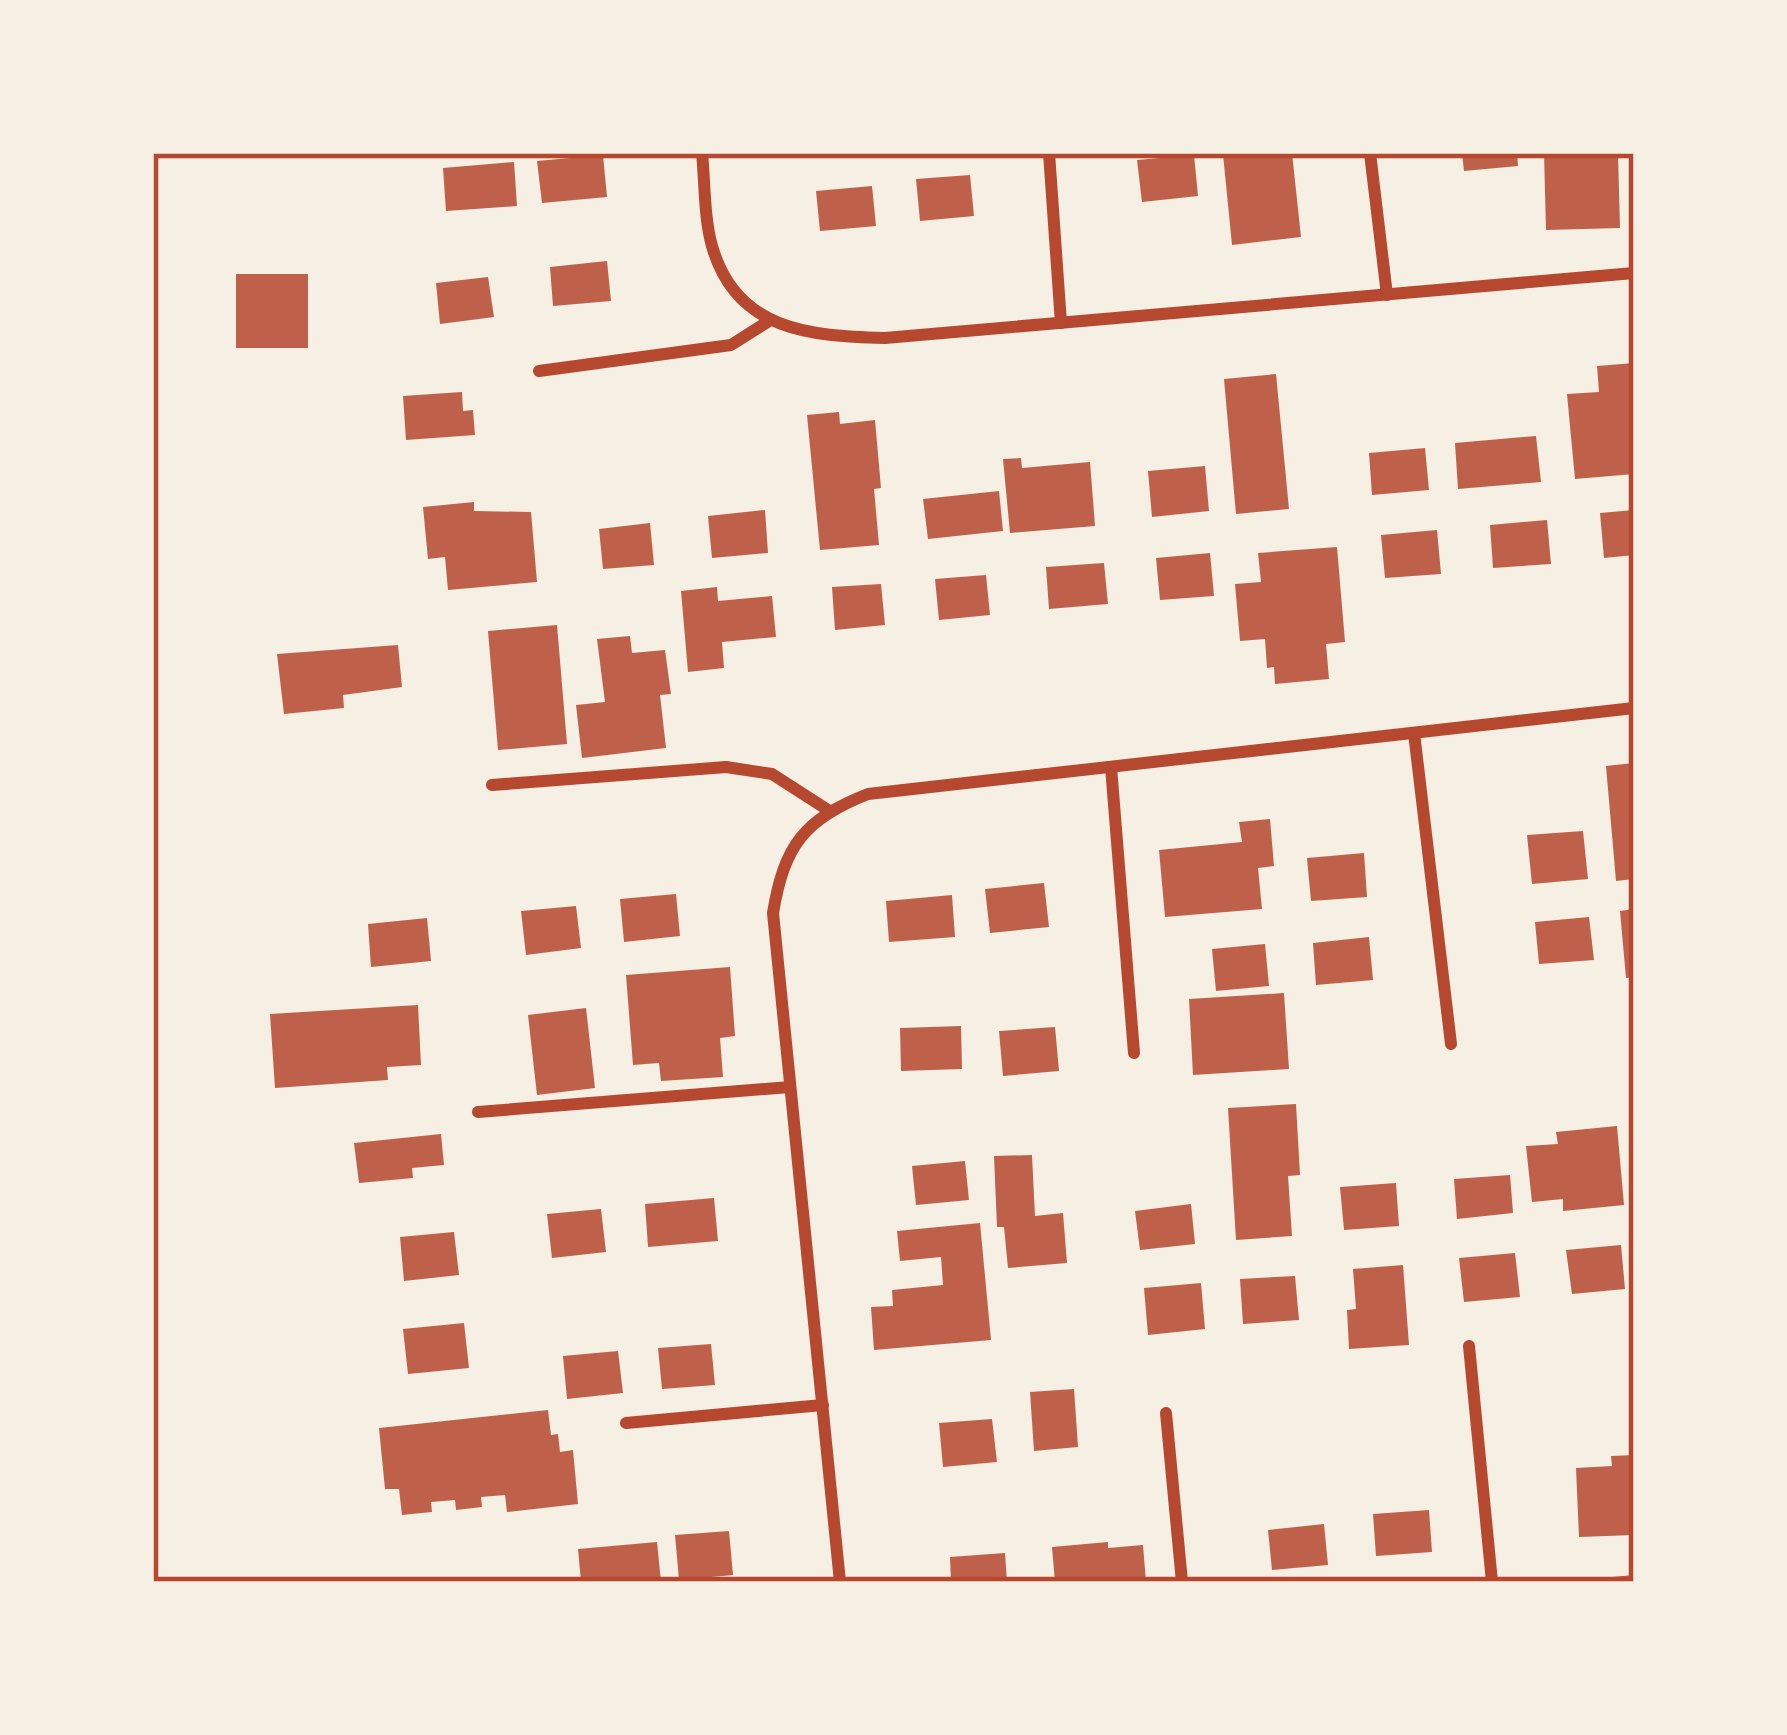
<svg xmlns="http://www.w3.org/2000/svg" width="1787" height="1735" viewBox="0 0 1787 1735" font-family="'Fira Sans Condensed',sans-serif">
<rect width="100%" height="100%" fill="#f6efe4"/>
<g fill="#bf614a">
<polygon points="1232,153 1292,153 1301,237 1232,245 1223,154"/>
<polygon points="1462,153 1517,153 1518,166 1464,171"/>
<polygon points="1544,153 1618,153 1620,228 1546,230"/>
<polygon points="603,155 607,197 542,203 537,161"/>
<polygon points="1194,155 1198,196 1142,202 1137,160"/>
<polygon points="514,162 517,206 446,211 443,168"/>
<polygon points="970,175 974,216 920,221 916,179"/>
<polygon points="872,186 876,226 820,231 816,191"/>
<polygon points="607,261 611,301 553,306 550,267"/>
<rect x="236" y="274" width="72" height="74"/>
<polygon points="488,277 494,317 440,324 436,283"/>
<polygon points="1634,363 1634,474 1575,479 1567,394 1599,392 1597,366"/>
<polygon points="1276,374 1289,509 1236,514 1224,379"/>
<polygon points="462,392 463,411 473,410 475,435 406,440 403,396"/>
<polygon points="839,412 840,424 875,420 881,488 874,489 879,545 820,550 807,415"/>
<polygon points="1536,436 1541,482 1458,489 1455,443"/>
<polygon points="1425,448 1429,490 1372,495 1369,453"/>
<polygon points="1021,458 1022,468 1090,462 1095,526 1010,533 1003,459"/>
<polygon points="1205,466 1209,511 1152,517 1148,471"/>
<polygon points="999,491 1003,531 928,539 923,499"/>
<polygon points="474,502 474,511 531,512 537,582 448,590 445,557 428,559 423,507"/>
<polygon points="765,510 768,553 712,558 708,516"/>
<polygon points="1634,510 1634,555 1604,558 1600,513"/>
<polygon points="1547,520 1551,564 1493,568 1490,525"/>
<polygon points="650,523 654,565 603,569 599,529"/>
<polygon points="1437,530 1441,574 1385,578 1381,535"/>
<polygon points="1337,547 1345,642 1326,644 1329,679 1275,684 1274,667 1267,668 1265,639 1240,641 1235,584 1261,582 1258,553"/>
<polygon points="1210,553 1214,596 1160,600 1156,558"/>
<polygon points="1104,563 1108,604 1049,609 1046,567"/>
<polygon points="986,575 990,615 939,620 935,579"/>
<polygon points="881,584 885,625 835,630 832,587"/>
<polygon points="717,587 718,601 772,596 776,637 722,642 724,668 688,672 681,591"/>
<polygon points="557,625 567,744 498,750 488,631"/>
<polygon points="630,636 632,653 665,650 671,694 660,695 666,748 582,758 576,705 605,702 597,639"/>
<polygon points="398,645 402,687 343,695 344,708 284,714 277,654"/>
<polygon points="1634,763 1634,879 1616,881 1606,766"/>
<polygon points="1270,819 1274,866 1258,868 1262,909 1165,917 1159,850 1242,842 1239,822"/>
<polygon points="1583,831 1588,879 1532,884 1527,835"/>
<polygon points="1364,853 1367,897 1311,901 1307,858"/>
<polygon points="1044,883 1049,927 990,933 985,889"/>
<polygon points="676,894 680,936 624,942 620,899"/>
<polygon points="952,895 955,937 889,942 886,901"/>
<polygon points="576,906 581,948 526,955 521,911"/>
<polygon points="1634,909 1634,977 1626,978 1620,911"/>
<polygon points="1589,917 1594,960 1539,964 1535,922"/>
<polygon points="427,918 431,961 371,967 368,924"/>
<polygon points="1369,937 1373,980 1316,985 1313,943"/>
<polygon points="1265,944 1269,986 1216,991 1212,949"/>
<polygon points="730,967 735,1036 720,1038 723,1077 661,1081 659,1063 633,1065 626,975"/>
<polygon points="1284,993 1289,1069 1193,1075 1189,999"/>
<polygon points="418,1005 421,1065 387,1067 388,1080 275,1088 270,1014"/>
<polygon points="586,1008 595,1088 537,1095 528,1015"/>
<polygon points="961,1026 962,1069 901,1071 900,1028"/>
<polygon points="1055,1027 1059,1071 1003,1076 999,1031"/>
<polygon points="1296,1104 1300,1175 1288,1176 1292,1236 1236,1240 1228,1108"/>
<polygon points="1617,1126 1624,1205 1563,1211 1563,1199 1532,1202 1526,1146 1558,1144 1556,1132"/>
<polygon points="441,1134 444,1165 412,1168 413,1178 359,1183 354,1143"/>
<polygon points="1032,1155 1035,1216 1063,1213 1067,1263 1008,1268 1004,1227 997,1227 994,1156"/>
<polygon points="965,1161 969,1200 916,1205 912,1166"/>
<polygon points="1510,1175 1513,1213 1457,1219 1454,1179"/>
<polygon points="1396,1183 1399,1226 1344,1230 1340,1187"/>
<polygon points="714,1198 718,1241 648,1247 645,1204"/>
<polygon points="1191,1204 1195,1244 1140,1250 1135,1211"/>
<polygon points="601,1209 606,1252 552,1258 547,1214"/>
<polygon points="980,1223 991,1340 874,1350 871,1307 893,1306 892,1290 943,1285 941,1257 900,1261 897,1231"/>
<polygon points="454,1232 459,1275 404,1281 400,1237"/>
<polygon points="1621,1245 1625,1289 1572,1294 1566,1250"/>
<polygon points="1515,1253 1520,1297 1464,1302 1459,1258"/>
<polygon points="1403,1265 1409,1345 1349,1349 1347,1310 1356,1309 1353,1269"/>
<polygon points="1295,1276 1299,1320 1243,1324 1240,1279"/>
<polygon points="1201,1283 1205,1329 1148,1335 1144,1288"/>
<polygon points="464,1323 469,1368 408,1374 403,1329"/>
<polygon points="711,1344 715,1385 662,1389 658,1348"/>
<polygon points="618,1351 623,1393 567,1399 563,1356"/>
<polygon points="1074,1389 1078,1447 1034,1451 1030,1392"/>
<polygon points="548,1410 551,1435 558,1434 560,1452 573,1450 578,1504 507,1512 505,1495 481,1497 482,1507 456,1510 455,1500 431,1502 432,1512 402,1515 399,1489 385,1489 379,1428"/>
<polygon points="992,1419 997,1462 943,1467 939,1423"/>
<polygon points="1634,1455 1634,1535 1579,1537 1576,1468 1612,1466 1611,1456"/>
<polygon points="1429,1510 1432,1552 1376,1556 1373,1514"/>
<polygon points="1324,1524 1328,1565 1272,1570 1268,1530"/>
<polygon points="729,1531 733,1575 679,1580 675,1535"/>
<polygon points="657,1542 661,1582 581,1582 578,1549"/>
<polygon points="1108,1542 1108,1548 1143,1545 1146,1582 1055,1582 1052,1547"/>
<polygon points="1005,1553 1007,1582 951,1582 950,1557"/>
<polygon points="1634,1575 1634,1582 1590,1582 1590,1579"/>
</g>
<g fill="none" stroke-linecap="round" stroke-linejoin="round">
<g stroke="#b5482f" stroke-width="12">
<path d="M702,153c3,30 2,65 10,93 24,85 98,90 173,92l749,-65"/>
<polyline points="1049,153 1061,323"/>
<polyline points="1370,153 1387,295"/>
<polyline points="539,371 731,345 769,321"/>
<polyline points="1414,733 1451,1044"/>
<polyline points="1111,767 1134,1053"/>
<polyline points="492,785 726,767 772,774 828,810"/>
<polyline points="478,1112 790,1087"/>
<polyline points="1469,1346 1492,1582"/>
<polyline points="1166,1413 1182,1582"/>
<polyline points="626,1423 823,1405"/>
<path d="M840,1582l-67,-669c11,-67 31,-94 95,-119l766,-86"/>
</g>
</g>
<rect width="1787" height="1735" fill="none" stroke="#f6efe4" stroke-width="312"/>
<rect x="156" y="156" width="1475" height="1423" fill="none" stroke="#b5482f" stroke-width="4.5"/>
</svg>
